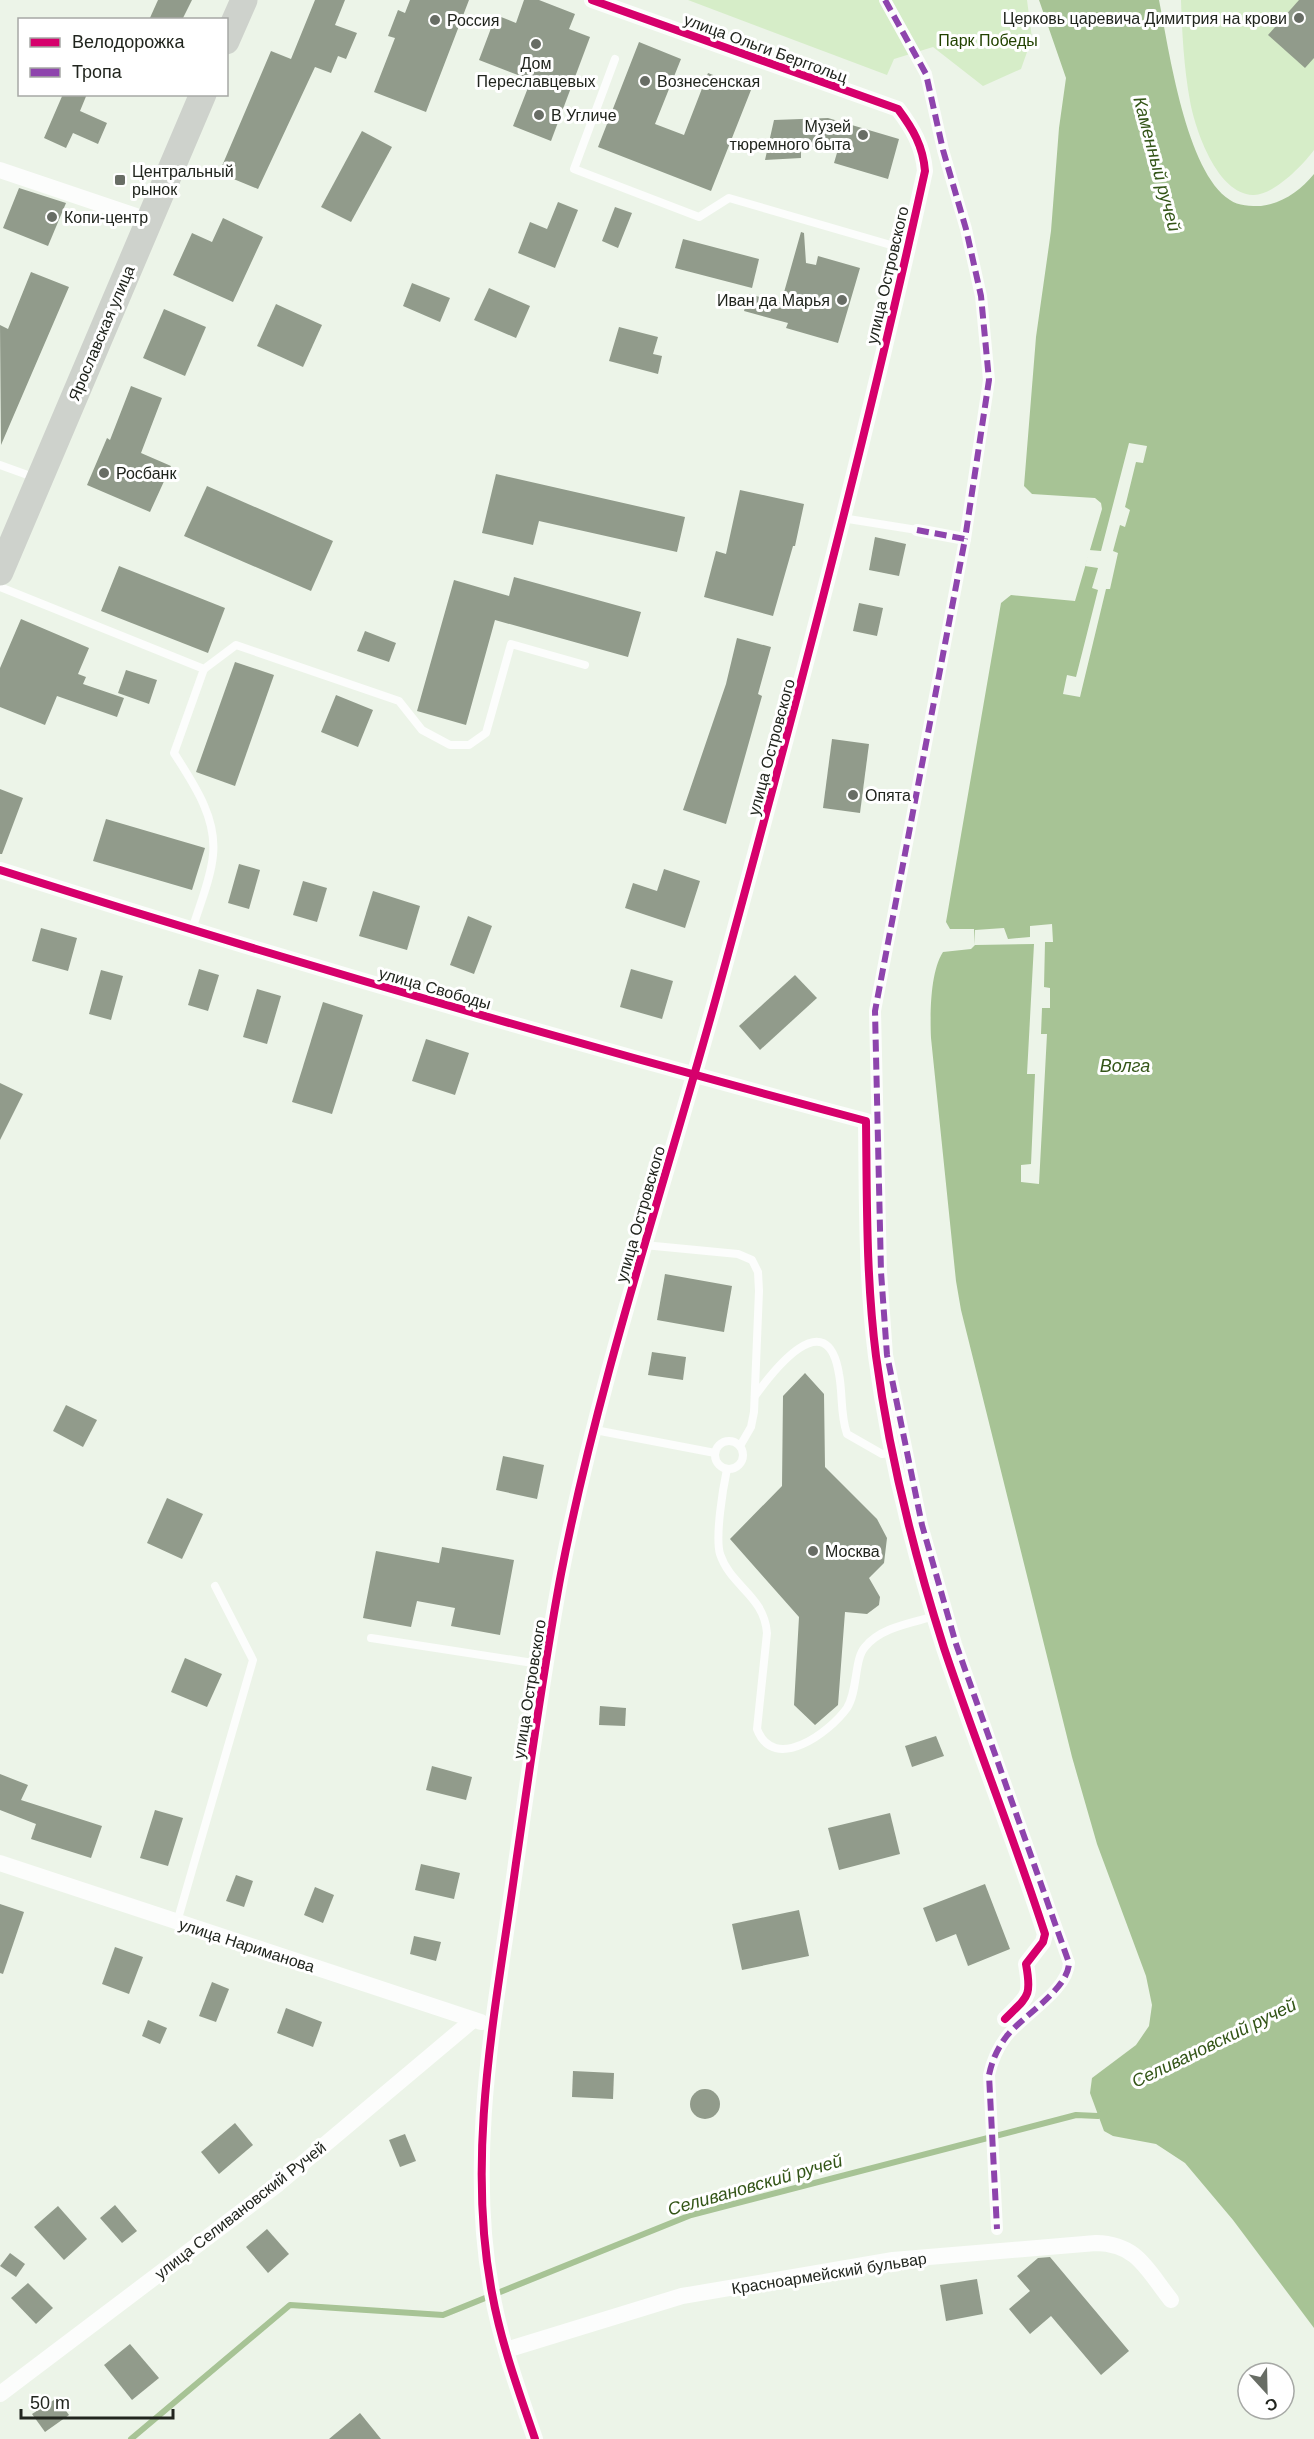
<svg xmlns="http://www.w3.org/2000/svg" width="1314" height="2439" viewBox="0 0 1314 2439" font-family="Helvetica,sans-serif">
<rect width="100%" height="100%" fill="#ecf4e8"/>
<g fill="#d6edc8">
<polygon points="688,0 1027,0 1032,38 1021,69 983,86 933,47 894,59 887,75"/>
<path d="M1181,0h133v150c-11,15 -41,46 -61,45 -36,-1 -58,-66 -63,-94 -6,-33 -8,-68 -9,-101z"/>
</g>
<path fill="#a7c395" d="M1039,0h120c10,50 27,172 71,200 8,6 21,6 31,6 22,-3 39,-15 53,-32v2154l-81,-108 -48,-57 -29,-19 -43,-8 -9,-5 -14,-38 2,-15 44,-33 13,-19 3,-21 -6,-29 -49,-132 -25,-87 -111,-447 -5,-29 -25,-243c-1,-23 -1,-66 12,-86l28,-3 4,-4 -1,-16h-24l-4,-7 55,-319 10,-8 64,6 27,-92 -1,-6 -6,-5 -63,-4 -8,-8 12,-149 15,-106 8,-103 7,-50z"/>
<g fill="#ecf4e8">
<polygon points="1129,443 1147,446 1143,463 1136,462 1125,507 1130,510 1125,527 1120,525 1113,551 1118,553 1110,589 1106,589 1080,697 1063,694 1067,675 1076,677 1098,590 1092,588 1098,568 1085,566 1089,550 1101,551"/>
<polygon points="1052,924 1053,942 1045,942 1044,987 1050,988 1050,1008 1042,1008 1041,1034 1047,1034 1039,1184 1021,1182 1021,1165 1031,1164 1035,1074 1027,1074 1034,944 975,945 975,930 1004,928 1008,939 1030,937 1030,926"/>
</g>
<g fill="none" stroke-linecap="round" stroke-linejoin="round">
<polyline stroke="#a7c395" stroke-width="6" points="131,2439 290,2305 443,2315 691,2215 1076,2115 1098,2116 1104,2113"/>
</g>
<g fill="#919b8b">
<polygon points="158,0 192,0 182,20 149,20"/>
<polygon points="315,0 345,0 335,25 357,33 346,59 338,56 331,73 315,67 258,189 219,173 271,51 291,59"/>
<polygon points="410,0 469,0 426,112 374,92 395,38 388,36 398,10 405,13"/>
<polygon points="524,0 539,0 575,14 569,29 590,37 551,141 513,126 531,80 479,60 496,15 516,23"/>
<polygon points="1299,0 1314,0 1314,58 1305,68 1268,35"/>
<polygon points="639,42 681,59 655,124 684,135 708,73 751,90 711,191 598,147"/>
<polygon points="63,94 87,94 80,111 107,123 98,144 73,133 66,148 44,138"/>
<polygon points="828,118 899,139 888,179 834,163 839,146 801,147 801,158 765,160 774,120"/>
<polygon points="362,131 392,147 351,222 321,207"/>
<polygon points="19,188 66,203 48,246 3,228"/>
<polygon points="558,202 578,210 555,268 518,253 530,222 547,229"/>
<polygon points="615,207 632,213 618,248 602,241"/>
<polygon points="223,218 263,237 233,302 173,275 192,233 212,242"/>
<polygon points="801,232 804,233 806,263 816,265 818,256 860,268 838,343 786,328 788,323 744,311 749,294 781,303"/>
<polygon points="683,239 759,259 752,288 675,268"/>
<polygon points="31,272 69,287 1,445 0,325 8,329"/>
<polygon points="412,283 450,298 440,322 403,306"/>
<polygon points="489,288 530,306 516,338 474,320"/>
<polygon points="276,304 322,325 303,367 257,346"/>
<polygon points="164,309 206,327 185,376 143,358"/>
<polygon points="619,327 658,337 653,354 662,356 658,374 609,361"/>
<polygon points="131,386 162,398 141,453 171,466 150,512 87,485 107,438 110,440"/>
<polygon points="496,474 685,517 677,552 539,521 533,545 482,533"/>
<polygon points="207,486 333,541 311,591 184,536"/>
<polygon points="740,490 804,504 795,546 793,546 773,616 704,597 716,551 726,554"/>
<polygon points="875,537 906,544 899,576 869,570"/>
<polygon points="119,566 225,608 208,653 101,611"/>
<polygon points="514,577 641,612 628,657 495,620 466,725 417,711 454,580 509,596"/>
<polygon points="859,603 883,608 877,636 853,631"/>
<polygon points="21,619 89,648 78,674 86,677 83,684 124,698 117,717 57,696 45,725 0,707 0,668"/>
<polygon points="365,631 396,643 389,662 357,651"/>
<polygon points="737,638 771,647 758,694 762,696 726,824 683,810 726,684"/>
<polygon points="235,662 274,675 235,786 196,772"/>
<polygon points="126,670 157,680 149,704 118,693"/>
<polygon points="336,695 373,710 358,747 321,732"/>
<polygon points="832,739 869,744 860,813 823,808"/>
<polygon points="0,789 23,798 2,854 0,854"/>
<polygon points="106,819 205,848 192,890 93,861"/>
<polygon points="239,864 260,870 249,909 228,903"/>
<polygon points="664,869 700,881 685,928 625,908 633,883 657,891"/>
<polygon points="303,881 327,888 317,922 293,915"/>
<polygon points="373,891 420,906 407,950 359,936"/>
<polygon points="468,916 492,926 474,974 450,965"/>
<polygon points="41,928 77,938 68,971 32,961"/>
<polygon points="199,969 219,975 208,1011 188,1005"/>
<polygon points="631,969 673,981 662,1019 620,1007"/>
<polygon points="101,970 123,976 111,1020 89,1014"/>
<polygon points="795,975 817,998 760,1050 739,1026"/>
<polygon points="257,989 281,996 267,1044 243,1037"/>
<polygon points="323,1002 363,1015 332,1114 292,1102"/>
<polygon points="426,1039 469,1053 455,1095 412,1081"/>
<polygon points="0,1083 23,1094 0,1140"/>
<polygon points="665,1274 732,1286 724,1332 657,1320"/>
<polygon points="652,1352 686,1357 683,1380 648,1375"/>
<polygon points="805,1373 824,1394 825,1467 877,1519 887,1538 884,1563 869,1578 880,1597 879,1605 867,1614 845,1612 838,1705 815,1725 794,1705 799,1617 730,1539 782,1486 783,1396"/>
<polygon points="66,1405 97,1420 83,1447 53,1431"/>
<polygon points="503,1456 544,1465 537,1499 496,1490"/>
<polygon points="167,1498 203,1514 182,1559 147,1543"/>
<polygon points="442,1547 514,1560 500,1635 451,1626 455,1608 417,1601 411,1627 363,1618 376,1551 439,1563"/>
<polygon points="185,1658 222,1674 207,1707 171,1692"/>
<polygon points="600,1706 626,1708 625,1726 599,1725"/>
<polygon points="936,1736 944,1756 912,1767 905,1746"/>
<polygon points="432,1766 472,1777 466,1800 426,1790"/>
<polygon points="0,1774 28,1785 21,1800 102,1826 91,1858 31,1839 36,1824 0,1810"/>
<polygon points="155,1810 183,1818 168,1866 140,1858"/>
<polygon points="890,1813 900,1854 839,1870 828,1828"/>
<polygon points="421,1864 460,1873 454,1899 415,1890"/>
<polygon points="236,1875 253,1881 244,1907 226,1901"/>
<polygon points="985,1884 1010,1949 968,1966 956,1934 936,1942 923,1908"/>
<polygon points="315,1887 334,1895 323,1923 304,1915"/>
<polygon points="0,1904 24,1912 3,1974 0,1973"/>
<polygon points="799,1910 809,1956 742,1970 732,1924"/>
<polygon points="414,1936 441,1942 436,1961 410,1954"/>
<polygon points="115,1947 143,1957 129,1994 102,1984"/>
<polygon points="212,1982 229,1989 216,2022 199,2016"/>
<polygon points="286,2008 322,2022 313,2047 277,2033"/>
<polygon points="148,2020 167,2028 160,2044 142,2036"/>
<polygon points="573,2071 614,2073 613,2099 572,2097"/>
<circle cx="705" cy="2104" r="15"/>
<polygon points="235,2123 253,2145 219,2174 201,2152"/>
<polygon points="405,2134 416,2161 400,2167 389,2140"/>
<polygon points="115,2205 137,2231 122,2243 100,2218"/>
<polygon points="58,2206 87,2239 64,2260 34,2227"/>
<polygon points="267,2229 289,2254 268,2273 246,2247"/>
<polygon points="10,2253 25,2264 16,2277 0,2266"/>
<polygon points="1050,2257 1129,2351 1101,2375 1051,2316 1030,2334 1009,2309 1030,2291 1017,2276 1038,2258"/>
<polygon points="977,2279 983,2314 946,2321 940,2285"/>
<polygon points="28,2283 53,2308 36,2324 11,2298"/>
<polygon points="130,2344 159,2378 132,2400 104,2365"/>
<polygon points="57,2398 69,2415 45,2432 32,2414"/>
<polygon points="360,2413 381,2439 329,2439"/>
</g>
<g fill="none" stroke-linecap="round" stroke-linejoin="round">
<g stroke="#fcfdfc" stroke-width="8">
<polyline points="615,59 574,169 699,217 729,198 908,250"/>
<polyline points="0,465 36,478"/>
<polyline points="842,518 917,530"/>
<polyline points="0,587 204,669 236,645 399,701 422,730 450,745 469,745 486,733 511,644 585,665"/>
<path d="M192,930c7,-24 19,-51 21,-75 4,-38 -20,-72 -39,-102l30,-84"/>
<polyline points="644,1245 738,1254 752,1260 758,1272 759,1291 754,1412 751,1427 740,1446"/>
<path d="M755,1396c18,-25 72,-95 84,-22 4,21 1,40 8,60l35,20 11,-2"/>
<polyline points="595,1430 715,1453"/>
<circle cx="729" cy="1455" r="14"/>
<path d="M727,1469c-4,19 -12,67 -7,85 11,33 44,41 47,79l-10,96c17,45 73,3 90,-21 11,-17 7,-49 18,-61 16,-20 47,-24 70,-31"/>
<polyline points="371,1638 546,1665"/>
<polyline points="177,1922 253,1660 215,1586"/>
</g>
<g stroke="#fcfdfc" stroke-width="12">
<polyline points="885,0 926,74 943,150 966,229 981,296 989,380 965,539"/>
<path d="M917,530l48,9 -90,472 6,261 6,83 35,170 34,119 113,319c-1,27 -46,52 -63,74 -9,12 -14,24 -17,38l8,154"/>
</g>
<g stroke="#fcfdfc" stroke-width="16">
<polyline points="0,170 148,220"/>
<path d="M0,870c287,91 575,174 866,251 1,79 0,157 10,235 13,98 38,198 68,292 32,96 70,190 101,286l-2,8 -17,22c6,33 2,32 -21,55"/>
<polyline points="0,1863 481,2022"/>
<path d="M506,2350l176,-54 211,-36 203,-17c42,1 51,27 75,57"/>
<polyline points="0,2394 278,2184 473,2020"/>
<path d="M535,2439c-16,-47 -34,-96 -43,-146 -27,-141 5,-290 24,-430 14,-96 27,-193 45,-289 38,-195 102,-384 155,-576 75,-274 148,-549 209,-827 -2,-25 -12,-42 -27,-62l-306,-109"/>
</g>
<g stroke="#ced2cc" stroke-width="27">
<polyline points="226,41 244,0"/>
<polyline points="0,572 203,94"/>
</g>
<g stroke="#8e44ad" stroke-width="6" stroke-dasharray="12 6" stroke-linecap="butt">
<polyline points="885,0 926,74 943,150 966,229 981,296 989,380 965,539"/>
<path d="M917,530l48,9 -90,472 6,261 6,83 35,170 34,119 113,319c-1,27 -46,52 -63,74 -9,12 -14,24 -17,38l8,154"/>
</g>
<g stroke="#fff" stroke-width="11">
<g id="cycleway">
<path d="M0,870c287,91 575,174 866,251 1,79 0,157 10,235 13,98 38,198 68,292 32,96 70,190 101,286l-2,8 -17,22c6,33 2,32 -21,55"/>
<path d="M535,2439c-16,-47 -34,-96 -43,-146 -27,-141 5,-290 24,-430 14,-96 27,-193 45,-289 38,-195 102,-384 155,-576 75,-274 148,-549 209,-827 -2,-25 -12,-42 -27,-62l-306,-109"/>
</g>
</g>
<use href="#cycleway" stroke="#d6006c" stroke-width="8"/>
</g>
<g fill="#686d65" stroke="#fff" stroke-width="2">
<circle cx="1299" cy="18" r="6"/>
<circle cx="435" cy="20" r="6"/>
<circle cx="536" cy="44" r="6"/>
<circle cx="645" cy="81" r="6"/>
<circle cx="539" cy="115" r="6"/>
<circle cx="863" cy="135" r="6"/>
<rect x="114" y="174" width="12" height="12" rx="3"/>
<circle cx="52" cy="217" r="6"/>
<circle cx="842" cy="300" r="6"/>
<circle cx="104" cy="473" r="6"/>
<circle cx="853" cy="795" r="6"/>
<circle cx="813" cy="1551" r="6"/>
</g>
<g text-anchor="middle" stroke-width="6" stroke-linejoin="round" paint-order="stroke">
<g font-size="16" fill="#21251e" stroke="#fff" text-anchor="start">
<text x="1287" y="24" text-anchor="end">Церковь царевича Димитрия на крови</text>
<text x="447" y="26">Россия</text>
<text x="536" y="69" text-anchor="middle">Дом<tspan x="536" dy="18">Переславцевых</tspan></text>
<text x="657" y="87">Вознесенская</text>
<text x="551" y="121">В Угличе</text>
<text x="851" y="132" text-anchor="end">Музей<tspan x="851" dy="18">тюремного быта</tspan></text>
<text x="132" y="177">Центральный<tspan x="132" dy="18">рынок</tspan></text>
<text x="64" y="223">Копи-центр</text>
<text x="830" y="306" text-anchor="end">Иван да Марья</text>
<text x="116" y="479">Росбанк</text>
<text x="865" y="801">Опята</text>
<text x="825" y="1557">Москва</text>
</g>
<g font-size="16" fill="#224200" stroke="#fff">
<text x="988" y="46">Парк Победы</text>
</g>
<g font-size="16" fill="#21251e" stroke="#fff">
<text transform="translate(766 48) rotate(20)" y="6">улица Ольги Берггольц</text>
<text transform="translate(887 275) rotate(-77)" y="6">улица Островского</text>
<text transform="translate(101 333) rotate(-67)" y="6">Ярославская улица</text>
<text transform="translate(771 747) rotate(-75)" y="6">улица Островского</text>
<text transform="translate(435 988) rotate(16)" y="6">улица Свободы</text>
<text transform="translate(640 1214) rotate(-74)" y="6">улица Островского</text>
<text transform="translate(529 1689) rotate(-81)" y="6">улица Островского</text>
<text transform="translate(247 1945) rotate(18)" y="6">улица Нариманова</text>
<text transform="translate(240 2210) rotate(-38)" y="6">улица Селивановский Ручей</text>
<text transform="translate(829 2273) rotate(-9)" y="6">Красноармейский бульвар</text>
</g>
<g font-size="18" font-style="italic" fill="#335517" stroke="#fff">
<text transform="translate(1157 164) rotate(75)" y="6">Каменный ручей</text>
<text x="1125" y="1072">Волга</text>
<text transform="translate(1214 2043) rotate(-26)" y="6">Селивановский ручей</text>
<text transform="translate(755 2185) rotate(-16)" y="6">Селивановский ручей</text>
</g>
</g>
<rect x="18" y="18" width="210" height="78" fill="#ffffff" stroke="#a6a8a5" stroke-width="1.5"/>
<rect x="30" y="38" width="30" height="9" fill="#d6006c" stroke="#a6a8a5" stroke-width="1.5"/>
<text x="72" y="48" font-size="18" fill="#21251e">Велодорожка</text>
<rect x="30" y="68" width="30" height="9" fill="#8e44ad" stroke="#a6a8a5" stroke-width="1.5"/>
<text x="72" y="78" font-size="18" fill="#21251e">Тропа</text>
<g transform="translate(1266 2391) rotate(158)"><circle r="28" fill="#ffffff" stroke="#a6a8a5" stroke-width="1.5"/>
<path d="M0-4.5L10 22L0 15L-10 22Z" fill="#686d65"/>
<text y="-9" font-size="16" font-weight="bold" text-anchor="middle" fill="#21251e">С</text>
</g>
<path d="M21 2409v9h152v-9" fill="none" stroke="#21251e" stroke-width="3"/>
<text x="30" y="2409" font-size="18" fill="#21251e" stroke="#ffffff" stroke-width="4.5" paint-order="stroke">50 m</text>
</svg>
